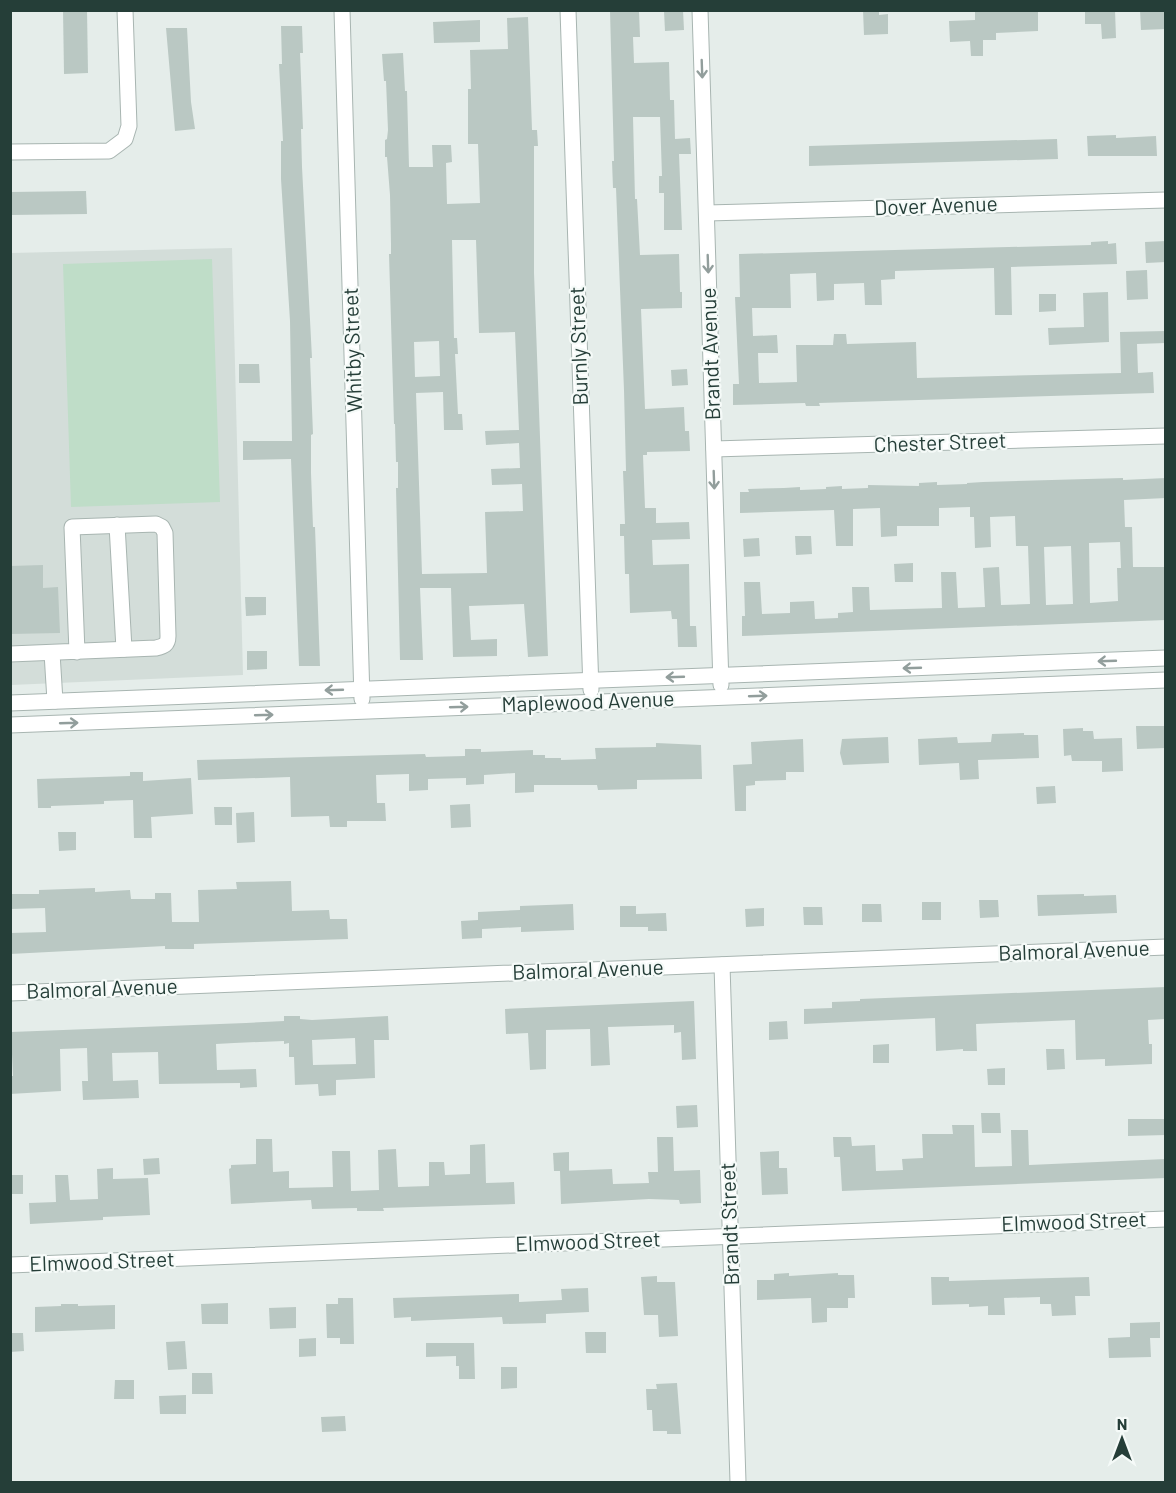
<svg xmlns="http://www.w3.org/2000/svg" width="1176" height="1493" viewBox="0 0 1176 1493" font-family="Barlow,sans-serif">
<rect width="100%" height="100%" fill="#e5edea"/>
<polygon fill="#d3ddd9" points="232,248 243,675 11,685 10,253"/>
<polygon fill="#bfddc8" points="212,259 220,502 71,507 63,264"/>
<g fill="#bac8c3" fill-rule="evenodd">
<polygon points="63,10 87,10 88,73 64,74"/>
<polygon points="683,10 684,30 665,31 664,11"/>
<polygon points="863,10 879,10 879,15 888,14 888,34 864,35"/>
<polygon points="1038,10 1038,31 996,33 996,40 983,40 983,56 971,56 970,41 950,42 949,21 975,20 975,11"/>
<polygon points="1085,10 1115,10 1116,38 1102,39 1101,24 1085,24"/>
<polygon points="1140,10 1166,10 1166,29 1141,30"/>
<polygon points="610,11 639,11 640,37 633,37 634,63 669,62 670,100 674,100 675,139 690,138 691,154 679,154 682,230 664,230 664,193 659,193 659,176 662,176 660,117 633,117 635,199 637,199 640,255 679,254 680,292 682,292 682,308 641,309 645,409 684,407 685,431 689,431 690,451 647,452 647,455 643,455 645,508 656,508 656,523 689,522 690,539 652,540 653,565 689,564 690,626 696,626 697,647 678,647 677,619 672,619 671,611 630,613 629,574 625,574 624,536 620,536 620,524 625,524 623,471 626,471 624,390 616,188 613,188 612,161 614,161"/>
<path d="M528,17l4,113h5l1,16h-4v127l14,383 -20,1 -4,-53 -55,2 2,34 26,-1v17l-44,1 -2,-69h-31l3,72h-23l-4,-172h2v-26h-2l-1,-38h-1l-5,-170h2v-10l-1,-49 -3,-38h-2v-17l2,-1 1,-9 -2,-49h-2l-2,-27 21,-1 2,38h2l2,76h24l-1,-22h19l1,17 -6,1 1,41 33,-1 -2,-59h-10v-55h3l-1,-39 38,-1 -1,-31zM452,240h24l3,93 36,-1 4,98 -34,1 1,14 33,-2 1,25 -29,1 1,16 30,-1 1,27 -38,1 2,61 -65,1 -6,-181 27,-1 1,38h19l-1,-16h-4l-3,-60h3l-1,-16h-3zM439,341l1,35 -25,1 -1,-35z"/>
<polygon points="480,20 480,42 434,43 433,22"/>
<polygon points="281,26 302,26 303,53 300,53 303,129 301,129 302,167 312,358 310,358 313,434 311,435 311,473 313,527 315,527 320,666 299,666 291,459 243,460 243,441 292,441 290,321 281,179 281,141 283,141 279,64 282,64"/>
<polygon points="166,28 187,28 191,102 195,129 175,131"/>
<polygon points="1116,135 1116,138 1156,136 1157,156 1088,156 1087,136"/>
<polygon points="1057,139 1058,159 809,166 809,146"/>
<polygon points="86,191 87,214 10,215 10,192"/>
<polygon points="1108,241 1108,244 1116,243 1117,264 1011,267 1012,315 995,315 994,268 895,271 895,279 881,280 882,305 865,305 864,283 834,284 834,300 817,301 816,273 790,274 791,308 752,308 753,336 777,335 778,353 758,353 759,383 797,382 796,345 833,345 834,334 846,334 847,344 916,342 917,378 1121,373 1120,332 1166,331 1166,343 1137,344 1138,373 1153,372 1154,393 819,403 820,406 806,406 805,403 733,405 733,384 739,384 735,297 740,297 739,254 1091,245 1091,242"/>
<polygon points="1166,241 1166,262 1146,263 1145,242"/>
<polygon points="1147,270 1148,299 1127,300 1126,271"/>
<polygon points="1108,292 1109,342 1049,345 1048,328 1084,327 1083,293"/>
<polygon points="1039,294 1056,294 1056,311 1039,312"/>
<polygon points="239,364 259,364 260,383 239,383"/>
<polygon points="687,369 688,385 672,386 671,370"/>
<path d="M1123,478v2l43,-2v20l-42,2 1,27h7l1,40h33v53l-424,16v-20h3l-1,-34h16l2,32 28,-1v-11l24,-1 1,18 23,-1v-5l15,-1 -1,-25h17l1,23 72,-2 -1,-36h15l2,36 27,-1 -2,-39 16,-1 2,38 29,-1 -2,-58h-12l-1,-30 -25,1 1,30 -16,1 -1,-31h-4v-10l-31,1v18h-42v10l-16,1 -1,-29 -27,1v37h-17l-2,-36 -94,3v-21h9l-1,-3 36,-1 16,-1v3l26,-1v-2l16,-1v3l26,-1v-3l51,1v-3l18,-1v3l30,-1v-1l16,-1zM1120,542l1,26h-4l1,33 -28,2 -1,-60zM1071,546l2,58 -27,1 -2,-58z"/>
<polygon points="795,536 811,536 812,554 796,555"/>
<polygon points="759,538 760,556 744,557 743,539"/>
<polygon points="913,563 913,582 895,582 894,564"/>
<polygon points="43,565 43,588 58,587 60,633 10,634 10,566"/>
<polygon points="245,597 266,597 266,615 246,616"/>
<polygon points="247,651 267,651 267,669 247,670"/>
<polygon points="1136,726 1164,726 1166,748 1137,749"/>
<polygon points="1083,728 1083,731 1093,731 1094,739 1122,738 1123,771 1102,772 1102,761 1072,761 1071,755 1064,756 1063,729"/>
<polygon points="1024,733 1024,735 1038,735 1039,758 978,760 979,779 960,780 959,763 919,765 918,739 957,737 958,743 991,742 992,734"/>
<polygon points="888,737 889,763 843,765 840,753 842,739"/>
<polygon points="803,739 804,772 786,772 786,780 755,781 755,785 746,786 746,811 735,811 733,765 752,764 751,742"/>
<polygon points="656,743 701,745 702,779 637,780 637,789 598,790 597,785 534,785 534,792 515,793 515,773 484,775 484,784 466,785 466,778 428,779 428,790 409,791 409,774 376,775 377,803 385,803 386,821 347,821 347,827 330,827 329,816 291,817 290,777 198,780 197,760 425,754 426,757 465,756 465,749 481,749 481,752 533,750 533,755 545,755 545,758 561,758 561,760 596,759 595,748 656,747"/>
<polygon points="130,772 143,772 143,781 191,778 193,814 151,817 152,838 134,838 133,800 104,801 104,804 51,806 51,808 38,808 37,779 130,776"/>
<polygon points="1055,786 1056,803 1037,804 1036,787"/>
<polygon points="470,804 471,827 451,828 450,805"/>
<polygon points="214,807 232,807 232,825 215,825"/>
<polygon points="254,812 255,842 237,843 236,813"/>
<polygon points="58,832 76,832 76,850 59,851"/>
<polygon points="291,881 292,911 329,910 330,919 347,919 348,939 194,944 194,949 165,949 165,946 10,954 10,933 46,932 45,908 10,909 10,894 39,894 39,890 95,888 95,892 130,890 131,899 155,899 155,893 171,893 172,922 199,922 198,890 237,889 236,882"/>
<polygon points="1084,894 1084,896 1116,895 1117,913 1038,916 1037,895"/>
<polygon points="979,900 998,900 999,917 980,918"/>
<rect x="922" y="902" width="19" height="18"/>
<polygon points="573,904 574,930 521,932 521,927 482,929 482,938 462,939 461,921 478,920 478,912 520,910 520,906"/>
<polygon points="862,904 881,904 882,922 862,922"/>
<polygon points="620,906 636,906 636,914 666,913 667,931 648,931 648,927 620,927"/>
<polygon points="803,907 822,907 823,925 804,925"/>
<polygon points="764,908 764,926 746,927 745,909"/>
<polygon points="1166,987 1165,1019 1148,1020 1149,1044 1152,1044 1152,1064 1105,1066 1105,1059 1076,1060 1075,1020 976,1024 977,1051 963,1051 963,1049 936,1051 935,1018 804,1024 804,1009 832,1008 832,1002 860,1001 860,999"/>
<polygon points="694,1001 696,1059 682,1060 681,1032 674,1033 674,1025 608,1027 610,1065 591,1066 590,1029 546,1030 546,1069 530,1070 528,1033 506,1034 505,1009"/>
<path d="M284,1016h16v3l12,1 76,-4 1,24h-15l1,38 -39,2v15l-17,1 -1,-12 -23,1 -1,-28h-5v-14l-5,1v-3l-50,2 -18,1 1,26 39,-1 1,18 -17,1v-5l-81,1 -1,-32 -46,1 1,28 25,-1 1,18 -56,2 -1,-19h6l-1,-33 -27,1 1,42 -51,3v-18h3l-2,-44 235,-9 38,-2zM355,1038l1,26 -43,1 -1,-25z"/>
<polygon points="787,1021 788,1039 769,1040 769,1022"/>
<polygon points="889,1044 889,1063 873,1063 873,1045"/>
<polygon points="1046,1049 1064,1049 1065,1069 1047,1070"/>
<polygon points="1005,1068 1005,1085 988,1085 987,1069"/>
<polygon points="697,1105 698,1127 677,1128 676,1106"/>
<polygon points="981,1113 1000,1113 1001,1133 982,1133"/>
<polygon points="1128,1119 1166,1119 1166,1135 1128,1136"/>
<polygon points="952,1125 974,1125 975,1167 1012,1166 1011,1130 1028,1130 1029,1165 1166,1159 1166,1178 842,1191 840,1157 834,1157 833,1137 851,1137 852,1146 875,1145 876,1171 903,1170 902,1159 923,1158 922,1134 953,1134"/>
<polygon points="657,1137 673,1137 674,1171 700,1170 701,1203 680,1204 679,1200 649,1199 561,1204 560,1171 612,1169 613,1184 649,1183 648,1172 658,1172"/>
<polygon points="256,1139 272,1139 273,1172 289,1171 289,1188 333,1187 332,1151 350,1151 351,1191 379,1190 378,1150 396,1149 398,1187 429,1186 429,1162 444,1162 445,1175 470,1174 470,1145 485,1144 486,1183 514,1182 515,1204 383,1208 384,1211 357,1211 357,1208 312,1209 311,1200 231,1204 229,1169 231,1168 231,1165 256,1164"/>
<polygon points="779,1151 779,1168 787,1168 788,1194 762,1195 760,1152"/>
<polygon points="569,1152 569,1171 554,1171 553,1153"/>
<polygon points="159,1158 160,1174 144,1175 143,1159"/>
<polygon points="113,1168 113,1179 148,1178 150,1215 103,1217 103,1220 30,1224 29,1203 56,1202 55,1175 68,1175 70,1200 98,1199 97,1169"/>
<rect x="10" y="1175" width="13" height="19"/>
<polygon points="789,1273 789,1276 838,1273 838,1275 854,1275 855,1298 848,1298 848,1308 827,1308 827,1322 812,1323 811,1298 757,1300 757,1280 774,1280 774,1274"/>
<polygon points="657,1276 657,1282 675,1282 678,1336 659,1337 658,1315 644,1315 641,1277"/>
<polygon points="931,1277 949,1277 949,1281 1089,1277 1090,1296 1075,1296 1076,1315 1052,1316 1051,1304 1040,1304 1040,1297 1004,1298 1005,1315 988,1315 988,1306 969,1307 969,1304 932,1305"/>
<polygon points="588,1288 589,1312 546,1314 546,1323 503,1324 502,1317 411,1321 411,1317 394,1318 393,1298 519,1294 519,1302 562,1300 561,1289"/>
<polygon points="338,1298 353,1298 354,1344 340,1344 340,1338 327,1338 326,1304 338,1304"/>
<polygon points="228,1303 228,1324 202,1324 201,1304"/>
<polygon points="61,1304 78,1304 78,1306 115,1305 115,1329 35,1332 35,1307 61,1306"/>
<polygon points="296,1307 296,1328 270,1329 269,1308"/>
<polygon points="1160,1322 1160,1338 1150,1338 1151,1357 1109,1358 1108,1338 1130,1337 1130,1323"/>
<polygon points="585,1332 606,1332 606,1353 586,1353"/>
<polygon points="10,1333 23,1333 24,1351 10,1352"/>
<polygon points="316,1338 316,1356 299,1357 299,1339"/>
<polygon points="185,1341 187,1369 168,1370 166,1342"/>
<polygon points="426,1343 474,1343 475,1379 459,1379 459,1366 456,1366 456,1356 426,1357"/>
<polygon points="501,1367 517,1367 517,1388 501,1389"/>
<polygon points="192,1373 212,1373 213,1394 192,1394"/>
<polygon points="115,1380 134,1380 134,1399 114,1399"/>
<polygon points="677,1383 681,1434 667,1434 667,1431 653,1431 652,1410 647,1410 646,1389 657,1389 656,1384"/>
<polygon points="186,1395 186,1414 160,1414 159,1396"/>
<polygon points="345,1416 346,1431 322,1432 321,1417"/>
</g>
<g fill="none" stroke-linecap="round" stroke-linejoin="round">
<g stroke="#a8b5b1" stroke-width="17">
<g id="minor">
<polyline points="342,10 362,699"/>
<polyline points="568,10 591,690"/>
<polyline points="700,10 721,685"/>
<polyline points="10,152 109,151 125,139 129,126 125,10"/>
<polyline points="707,213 1166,200"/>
<polyline points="714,449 1166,436"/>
<polyline points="117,525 124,649"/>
<polyline points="52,653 55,701"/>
<path d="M10,654l146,-6c8,-2 12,-3 12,-12l-3,-103 -3,-6 -6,-3 -84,3 5,125"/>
<polyline points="10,703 1166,658"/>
<polyline points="10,725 1166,680"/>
<polyline points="722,965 738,1482"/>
<polyline points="10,993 1166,947"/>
<polyline points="10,1265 1166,1219"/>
</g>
</g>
<use href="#minor" stroke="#fff" stroke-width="15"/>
</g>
<defs><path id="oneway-shaft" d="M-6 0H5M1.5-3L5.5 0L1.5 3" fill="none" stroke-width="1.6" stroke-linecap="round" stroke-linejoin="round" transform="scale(1.5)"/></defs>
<g stroke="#929e9c">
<use href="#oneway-shaft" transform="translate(702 69) rotate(88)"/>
<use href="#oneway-shaft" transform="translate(708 264) rotate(88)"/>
<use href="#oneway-shaft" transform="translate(714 480) rotate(88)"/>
<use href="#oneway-shaft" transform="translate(1107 661) rotate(178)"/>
<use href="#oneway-shaft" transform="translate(912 668) rotate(178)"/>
<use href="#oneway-shaft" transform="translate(675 677) rotate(178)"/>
<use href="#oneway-shaft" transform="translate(334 690) rotate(178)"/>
<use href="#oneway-shaft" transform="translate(758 696) rotate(-2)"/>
<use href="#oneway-shaft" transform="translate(459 707) rotate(-2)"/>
<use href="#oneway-shaft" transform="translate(264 715) rotate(-2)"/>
<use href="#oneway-shaft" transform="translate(69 723) rotate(-2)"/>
</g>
<g text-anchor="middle" stroke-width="4.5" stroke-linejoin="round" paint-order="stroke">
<g font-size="21" fill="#253e38" stroke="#f5faf8">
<text transform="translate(936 206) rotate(-2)" y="7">Dover Avenue</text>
<text transform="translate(579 346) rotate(-92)" y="7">Burnly Street</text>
<text transform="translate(353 350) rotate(-92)" y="7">Whitby Street</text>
<text transform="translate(711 354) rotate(-92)" y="7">Brandt Avenue</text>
<text transform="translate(940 443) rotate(-2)" y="7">Chester Street</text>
<text transform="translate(588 702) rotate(-2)" y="7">Maplewood Avenue</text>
<text transform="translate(1074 951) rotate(-2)" y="7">Balmoral Avenue</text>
<text transform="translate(588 970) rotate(-2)" y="7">Balmoral Avenue</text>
<text transform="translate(102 989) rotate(-2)" y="7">Balmoral Avenue</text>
<text transform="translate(1074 1222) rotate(-2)" y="7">Elmwood Street</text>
<text transform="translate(730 1224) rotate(-92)" y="7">Brandt Street</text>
<text transform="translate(588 1242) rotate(-2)" y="7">Elmwood Street</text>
<text transform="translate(102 1262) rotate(-2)" y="7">Elmwood Street</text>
</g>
</g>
<rect width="1176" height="1493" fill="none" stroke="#253e38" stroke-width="24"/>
<g transform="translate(1122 1439)" stroke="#f5faf8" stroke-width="4.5" paint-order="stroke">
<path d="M0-4.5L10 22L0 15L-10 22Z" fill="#253e38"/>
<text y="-9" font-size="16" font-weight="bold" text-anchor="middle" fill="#253e38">N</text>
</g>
</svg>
